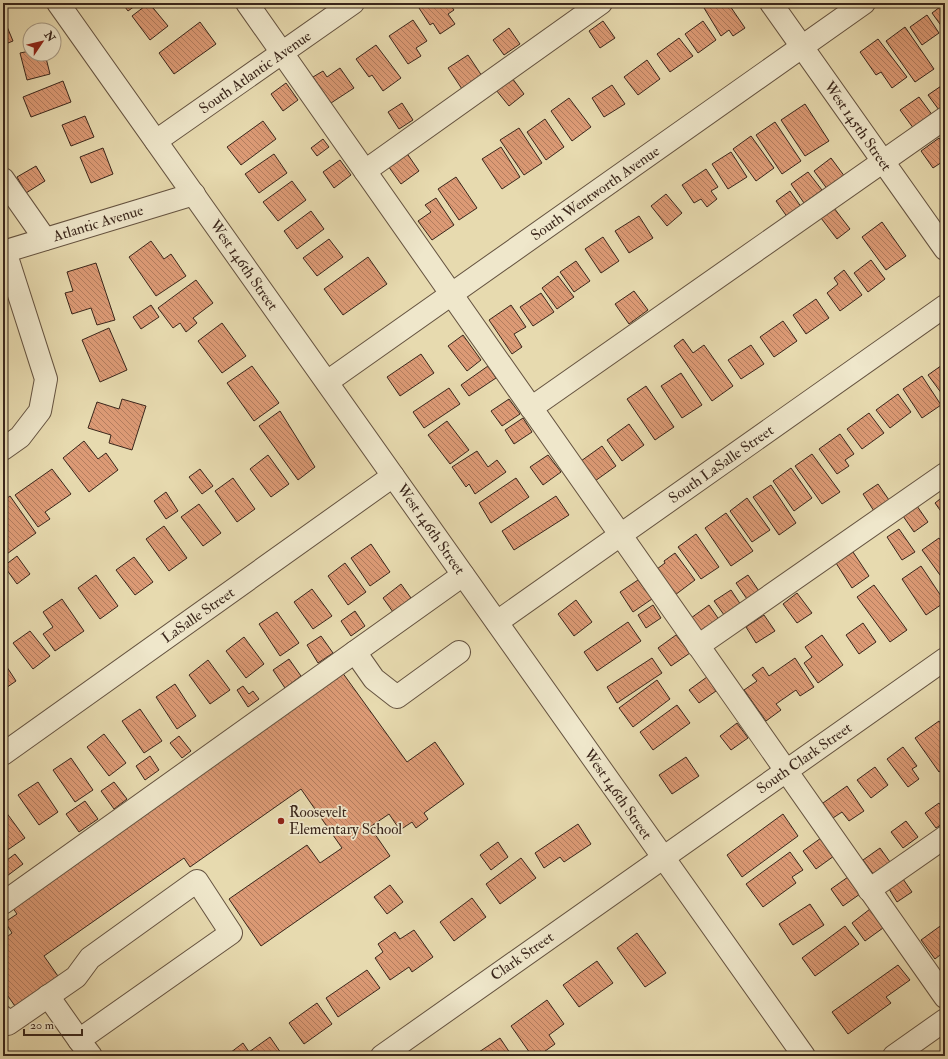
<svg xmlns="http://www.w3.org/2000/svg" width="948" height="1059" viewBox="0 0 948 1059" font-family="'IM FELL Double Pica',serif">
<defs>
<pattern id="building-back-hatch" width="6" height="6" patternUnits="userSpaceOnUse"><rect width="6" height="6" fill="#dc9a75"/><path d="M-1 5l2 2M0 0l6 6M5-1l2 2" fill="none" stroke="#b37d5f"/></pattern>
</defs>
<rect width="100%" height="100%" fill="#e7daaf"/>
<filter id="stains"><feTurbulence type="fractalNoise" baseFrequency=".005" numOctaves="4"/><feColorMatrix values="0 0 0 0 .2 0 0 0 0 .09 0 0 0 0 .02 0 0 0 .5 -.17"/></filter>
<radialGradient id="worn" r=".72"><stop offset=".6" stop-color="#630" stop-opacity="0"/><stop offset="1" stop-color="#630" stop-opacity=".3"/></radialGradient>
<g fill="url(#building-back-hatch)" stroke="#3a261b">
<polygon points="122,3 139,3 128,11"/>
<polygon points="149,3 168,26 150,40 132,16"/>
<polygon points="426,3 449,3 454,10 448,14 455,24 440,34 433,23 430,25 419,8"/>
<polygon points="701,3 728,3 745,28 733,36 729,30 721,36"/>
<polygon points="943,3 945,3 945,31 932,13 944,4"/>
<polygon points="927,15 939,33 922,45 910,27"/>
<polygon points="3,17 13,41 3,45"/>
<polygon points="413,20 427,41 416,48 421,56 408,64 389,36"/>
<polygon points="603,21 615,38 600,48 589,31"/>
<polygon points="703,21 716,40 698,53 685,34"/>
<polygon points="200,22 216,44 174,74 159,53"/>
<polygon points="905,27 934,69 915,82 886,41"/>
<polygon points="509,28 520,44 504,55 493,40"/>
<polygon points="679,38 693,56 670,72 657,54"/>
<polygon points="878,39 907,77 892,88 881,72 876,75 860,52"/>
<polygon points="376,45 401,78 383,91 372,75 369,77 356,59"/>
<polygon points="30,51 30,54 45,54 50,74 27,80 20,53"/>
<polygon points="468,55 482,76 462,89 448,68"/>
<polygon points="647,60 660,79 638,95 624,77"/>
<polygon points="340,68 354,88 331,103 313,77 323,71 327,77"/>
<polygon points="512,78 524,94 509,106 496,90"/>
<polygon points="63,81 71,102 31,117 23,97"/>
<polygon points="286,83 298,100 283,111 271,94"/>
<polygon points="944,84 945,106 939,110 928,95"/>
<polygon points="612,85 625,104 604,117 592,98"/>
<polygon points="919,97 933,116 914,129 900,110"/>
<polygon points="569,98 591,127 572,141 551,111"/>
<polygon points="402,103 413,120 399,129 388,112"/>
<polygon points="805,104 829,141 805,156 781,120"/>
<polygon points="85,116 94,137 71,146 62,125"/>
<polygon points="545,119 564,147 546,160 527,132"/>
<polygon points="263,121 276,139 241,165 227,147"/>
<polygon points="775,122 801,161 782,174 756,135"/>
<polygon points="519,128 542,163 524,175 500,140"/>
<polygon points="751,136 774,168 756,181 733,149"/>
<polygon points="939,138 945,146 945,160 933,168 921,151"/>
<polygon points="323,139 329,147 317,156 311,148"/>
<polygon points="501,147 520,177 502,189 482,159"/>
<polygon points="103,148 113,174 91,183 80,157"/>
<polygon points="406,152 419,171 401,184 388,166"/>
<polygon points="731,152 747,177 728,189 712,164"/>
<polygon points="274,154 287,173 259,193 245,174"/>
<polygon points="831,158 845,177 828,190 814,171"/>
<polygon points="340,160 351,175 334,188 323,172"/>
<polygon points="36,166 45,181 26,193 17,177"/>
<polygon points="706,169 718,187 711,191 717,199 707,207 701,199 694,203 682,185"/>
<polygon points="808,172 822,190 804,203 791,184"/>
<polygon points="456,177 477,208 459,220 438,189"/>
<polygon points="292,181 306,200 278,221 263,202"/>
<polygon points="790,191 802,208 788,218 776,201"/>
<polygon points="666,194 682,213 667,226 651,206"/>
<polygon points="436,198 454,225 432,240 418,221 431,212 425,205"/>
<polygon points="834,208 850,229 837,239 821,218"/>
<polygon points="311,211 324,229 297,249 284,231"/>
<polygon points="639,216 653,238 629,253 615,231"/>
<polygon points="882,222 906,256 886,270 862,237"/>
<polygon points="603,237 619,261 601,273 585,249"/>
<polygon points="329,239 343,257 317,276 303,258"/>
<polygon points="151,241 164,259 171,254 186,276 156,296 129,257"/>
<polygon points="368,257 387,284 343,315 324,289"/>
<polygon points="871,260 885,279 868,292 854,273"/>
<polygon points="576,261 590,281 574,292 560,272"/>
<polygon points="96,263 115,320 97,325 91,308 72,314 65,293 73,291 67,272"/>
<polygon points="844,270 862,295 840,311 827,293 838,284 834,278"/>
<polygon points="558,276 574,297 557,309 542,288"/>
<polygon points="196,280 213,303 193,318 197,323 186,332 180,323 173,328 158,308"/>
<polygon points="634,291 648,310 629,324 615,304"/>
<polygon points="541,293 554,312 533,326 520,307"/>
<polygon points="816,299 829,318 806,334 793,315"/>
<polygon points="151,305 159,317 141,329 133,317"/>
<polygon points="511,305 526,327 514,334 522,347 512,354 489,320"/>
<polygon points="783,321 797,341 774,357 760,337"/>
<polygon points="222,323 246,356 222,373 198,341"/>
<polygon points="109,328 127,370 100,382 82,340"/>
<polygon points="463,335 481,360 467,371 448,346"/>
<polygon points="683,339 693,353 704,345 733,386 712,401 674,346"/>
<polygon points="751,345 764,364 741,379 728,360"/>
<polygon points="421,354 434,373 400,396 387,377"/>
<polygon points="945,363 945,398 928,375"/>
<polygon points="252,366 279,403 254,421 227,383"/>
<polygon points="488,366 496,378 469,396 461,385"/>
<polygon points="681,373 702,405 682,418 661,386"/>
<polygon points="922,376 941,405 922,418 903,389"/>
<polygon points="646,386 674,427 655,440 627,399"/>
<polygon points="449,388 460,404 424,428 413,412"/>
<polygon points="898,394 911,412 890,428 876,410"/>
<polygon points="122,399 146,406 132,450 109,443 111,435 88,428 97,402 119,409"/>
<polygon points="509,399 520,414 502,426 491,411"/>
<polygon points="280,411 315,467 298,480 259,426"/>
<polygon points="869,413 884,433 862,449 847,429"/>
<polygon points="523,418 532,432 514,444 505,430"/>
<polygon points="447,421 469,450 450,464 428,435"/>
<polygon points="629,424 644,445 622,461 607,440"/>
<polygon points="840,434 854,454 845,460 849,466 837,474 819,449"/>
<polygon points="84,441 98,459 106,453 118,470 89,492 63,458"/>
<polygon points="602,446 616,466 595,481 581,461"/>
<polygon points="477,451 488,467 497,460 506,472 475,494 469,484 466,487 452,467"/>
<polygon points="812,454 840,492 822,504 795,466"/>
<polygon points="268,455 289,484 271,497 250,469"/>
<polygon points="548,455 561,472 543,485 530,467"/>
<polygon points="791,468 812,498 794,511 773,481"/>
<polygon points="52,469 71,494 45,512 50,519 38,527 15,495"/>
<polygon points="200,469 213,486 202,494 189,477"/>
<polygon points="233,478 255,509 237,522 215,491"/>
<polygon points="516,478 529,497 491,523 479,503"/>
<polygon points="878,484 889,500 874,511 863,494"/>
<polygon points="771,485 796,523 779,535 753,497"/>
<polygon points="166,492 178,511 166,519 154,501"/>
<polygon points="945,495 945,517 935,503"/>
<polygon points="10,496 36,533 4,556 3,501"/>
<polygon points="556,496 569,515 514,550 502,531"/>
<polygon points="747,498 770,530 752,542 730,511"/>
<polygon points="199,504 221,533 203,546 181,517"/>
<polygon points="917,506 928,522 914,532 903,516"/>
<polygon points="726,513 753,551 731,566 705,528"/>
<polygon points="164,526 187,558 169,571 146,539"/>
<polygon points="899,529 915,552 902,560 887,537"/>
<polygon points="696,534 719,567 701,579 678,547"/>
<polygon points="939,538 945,547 945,582 922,550"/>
<polygon points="371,544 390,572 370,586 351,558"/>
<polygon points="853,552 869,576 852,588 836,563"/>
<polygon points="675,553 695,580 675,595 657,569 665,563 664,561"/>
<polygon points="17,556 30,574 17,584 4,566"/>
<polygon points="134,557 153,582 135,595 116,570"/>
<polygon points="345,563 366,592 348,605 328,576"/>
<polygon points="921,566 945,602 926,615 902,579"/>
<polygon points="96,575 118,606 100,619 78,588"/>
<polygon points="748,575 761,594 749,602 736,583"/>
<polygon points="638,580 652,599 633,612 620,592"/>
<polygon points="401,584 411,598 393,612 383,598"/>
<polygon points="874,585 907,630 890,642 857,597"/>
<polygon points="312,589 332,616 313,629 294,602"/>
<polygon points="731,590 743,608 727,619 714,601"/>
<polygon points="797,593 812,613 797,623 783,604"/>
<polygon points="62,599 84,631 55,651 43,634 53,627 43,612"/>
<polygon points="576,600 592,622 574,636 558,614"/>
<polygon points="653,605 661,618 646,628 638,615"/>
<polygon points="709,605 720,621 703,634 691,618"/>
<polygon points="355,611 365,626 351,636 341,621"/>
<polygon points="277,612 299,643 280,656 259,624"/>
<polygon points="764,615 775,631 756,643 746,627"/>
<polygon points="628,622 641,641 597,671 584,652"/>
<polygon points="863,623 876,642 859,654 846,635"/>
<polygon points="30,631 50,656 33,669 13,643"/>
<polygon points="676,635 690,653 671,666 658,648"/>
<polygon points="822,635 843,665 818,683 804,663 812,657 805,647"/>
<polygon points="321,636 333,653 318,663 307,645"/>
<polygon points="244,637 264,664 246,678 226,651"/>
<polygon points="652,658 662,673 617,703 607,687"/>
<polygon points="795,658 814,687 800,696 796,690 776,704 781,710 766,721 744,690 757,681 752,675 763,667 769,676"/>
<polygon points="289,659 301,676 285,688 273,670"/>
<polygon points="208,660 230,690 210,704 189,675"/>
<polygon points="3,661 16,681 3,690"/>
<polygon points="342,672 407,762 435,742 464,784 424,813 428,819 416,828 412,822 400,830 389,814 370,827 390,856 261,946 229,899 307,845 320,863 342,848 301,789 190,867 184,858 44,956 60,979 17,1009 3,989 3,940 12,933 5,922 17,914 10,904"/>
<polygon points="707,677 716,691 699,703 689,690"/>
<polygon points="657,680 670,699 633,727 619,708"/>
<polygon points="175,684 196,716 177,729 156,697"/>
<polygon points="243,686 249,694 253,691 259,699 248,707 237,690"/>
<polygon points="677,705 690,723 653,750 640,732"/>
<polygon points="140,709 162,741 144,753 122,721"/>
<polygon points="939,721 945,729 945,768 939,772 915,738"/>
<polygon points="737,723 748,738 731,750 720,736"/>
<polygon points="104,734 126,763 109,776 87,747"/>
<polygon points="179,736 191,751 182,758 170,743"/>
<polygon points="903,747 917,766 912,769 919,779 908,787 887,759"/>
<polygon points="150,756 159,770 145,780 136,766"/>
<polygon points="686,757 699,776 672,794 659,775"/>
<polygon points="71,758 93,790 75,802 53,770"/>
<polygon points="875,767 888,785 871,798 857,780"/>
<polygon points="38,782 58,812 39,825 18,795"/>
<polygon points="114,782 127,799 114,809 101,791"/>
<polygon points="847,786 864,811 849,821 842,812 833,818 823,803"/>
<polygon points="85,801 98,819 79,832 66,814"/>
<polygon points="939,803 945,811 945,822 936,828 925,813"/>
<polygon points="3,808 25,838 6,851 3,846"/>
<polygon points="783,814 798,836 742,877 727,855"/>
<polygon points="906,821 918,837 903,848 891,832"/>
<polygon points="578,824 591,844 564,862 560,857 544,868 535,853"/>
<polygon points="821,838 834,856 816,869 803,851"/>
<polygon points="498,842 508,857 491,870 480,855"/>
<polygon points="880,848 890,862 874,875 863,860"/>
<polygon points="790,852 803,870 792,877 796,883 763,907 746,884"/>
<polygon points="15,854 23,864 7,876 3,870 3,863"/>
<polygon points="521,858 536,878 500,904 486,884"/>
<polygon points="848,877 860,894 843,906 831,889"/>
<polygon points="903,879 912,892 897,902 889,889"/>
<polygon points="390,885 403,902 387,914 374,897"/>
<polygon points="472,898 486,917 454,941 440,922"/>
<polygon points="810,904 824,925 793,945 779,924"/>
<polygon points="870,909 883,928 865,941 852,923"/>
<polygon points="943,924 945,927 945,951 935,959 921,940"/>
<polygon points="845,926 859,944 815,976 802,958"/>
<polygon points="414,930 433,957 412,972 409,967 390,980 375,958 383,952 378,944 395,932 400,939"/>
<polygon points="637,933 666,973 645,987 617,948"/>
<polygon points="597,961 613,983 579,1007 563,985"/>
<polygon points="898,965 910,980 886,997 891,1003 848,1034 832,1012"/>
<polygon points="367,970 380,988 338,1017 326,998"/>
<polygon points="547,1000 564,1024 549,1035 555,1044 541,1054 542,1056 532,1056 511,1026"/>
<polygon points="317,1003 332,1024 304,1044 289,1023"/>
<polygon points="270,1037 283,1056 226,1056 243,1043 249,1052"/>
<polygon points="500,1038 512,1056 473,1056"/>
<polygon points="661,1051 665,1056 654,1056"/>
<polygon points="192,1052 195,1056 186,1056"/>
</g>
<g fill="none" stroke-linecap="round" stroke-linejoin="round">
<g stroke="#655340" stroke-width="24">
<g id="minor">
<polyline points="58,3 804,1056"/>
<polyline points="247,3 945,997"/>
<polyline points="771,3 945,249"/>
<polyline points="156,141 353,3"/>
<polyline points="365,171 601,3"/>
<polyline points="3,179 45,239"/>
<polyline points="3,252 194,194"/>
<polyline points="327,382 864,3"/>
<polyline points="531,408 945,118"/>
<polyline points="3,449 20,437 40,411 46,379 5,251"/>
<polyline points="497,622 945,306"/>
<polyline points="698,646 945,474"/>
<polyline points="355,652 374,679 397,697 459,652"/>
<polyline points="3,754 393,476"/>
<polyline points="869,890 945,837"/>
<polyline points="3,903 463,575"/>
<polyline points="48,996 79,1040"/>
<polyline points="3,1017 8,1024 76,977 90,958 197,881 231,933 79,1040 91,1056"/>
<polyline points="382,1056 945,659"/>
<polyline points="894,1056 945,1020"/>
</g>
</g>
<use href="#minor" stroke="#efe7cb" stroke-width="22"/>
</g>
<circle fill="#8f2418" stroke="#efe7cb" stroke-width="1.5" cx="281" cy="821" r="4"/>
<g text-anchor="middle" stroke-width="3.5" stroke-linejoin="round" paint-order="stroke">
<g font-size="15" fill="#3a261b" stroke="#efe7cb">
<text transform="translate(255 72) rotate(-35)" y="5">South Atlantic Avenue</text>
<text transform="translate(858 126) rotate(55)" y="5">West 145th Street</text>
<text transform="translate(595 193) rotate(-35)" y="5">South Wentworth Avenue</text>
<text transform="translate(98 223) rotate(-17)" y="5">Atlantic Avenue</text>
<text transform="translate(244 265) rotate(55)" y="5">West 146th Street</text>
<text transform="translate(721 464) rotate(-35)" y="5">South LaSalle Street</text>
<text transform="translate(431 529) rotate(55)" y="5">West 146th Street</text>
<text transform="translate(198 615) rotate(-35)" y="5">LaSalle Street</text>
<text transform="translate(804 758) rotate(-35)" y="5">South Clark Street</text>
<text transform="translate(618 794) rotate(55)" y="5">West 146th Street</text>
<text transform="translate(522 956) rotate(-35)" y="5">Clark Street</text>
</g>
<g font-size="15" fill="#3a261b" stroke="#efe7cb" text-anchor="start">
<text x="289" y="817">Roosevelt<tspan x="289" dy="17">Elementary School</tspan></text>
</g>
</g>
<rect width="948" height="1059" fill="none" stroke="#e7daaf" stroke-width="16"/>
<rect x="4" y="4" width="940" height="1051" fill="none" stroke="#3a261b" stroke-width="2"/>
<rect x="8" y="8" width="932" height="1043" fill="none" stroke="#3a261b"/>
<g transform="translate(42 42) rotate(55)"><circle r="19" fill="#efe7cb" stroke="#a79a85"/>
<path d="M0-3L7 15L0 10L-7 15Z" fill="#8f2418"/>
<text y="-6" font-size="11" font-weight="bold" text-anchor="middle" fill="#3a261b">N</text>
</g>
<path d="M24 1029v6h58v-6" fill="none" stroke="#3a261b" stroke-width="2"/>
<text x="30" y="1029" font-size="12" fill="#3a261b" stroke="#efe7cb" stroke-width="3" paint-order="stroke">20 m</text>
<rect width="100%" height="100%" filter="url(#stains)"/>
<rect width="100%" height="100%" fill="url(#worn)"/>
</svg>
